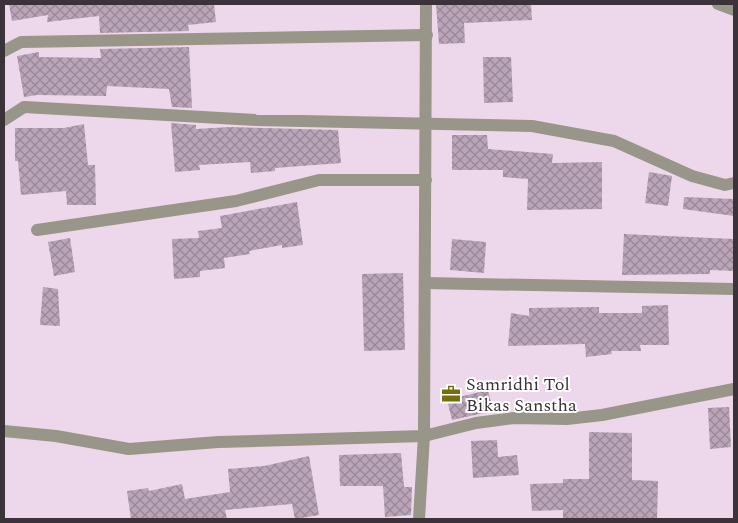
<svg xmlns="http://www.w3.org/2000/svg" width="738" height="523" viewBox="0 0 738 523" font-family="Spectral,serif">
<defs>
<pattern id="building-cross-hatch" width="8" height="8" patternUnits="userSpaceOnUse" patternTransform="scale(1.25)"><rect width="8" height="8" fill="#baa5b8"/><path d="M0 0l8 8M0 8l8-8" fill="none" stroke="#988797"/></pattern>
</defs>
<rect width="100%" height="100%" fill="#edd7eb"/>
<g fill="url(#building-cross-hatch)">
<polygon points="9,4 214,4 216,22 188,25 189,31 100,33 99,16 47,22 48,15 12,21"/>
<polygon points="436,4 531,4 532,20 464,23 465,43 439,44"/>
<polygon points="189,47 192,108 172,107 169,89 107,86 106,96 37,95 24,97 17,56 39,52 39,57 101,58 100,49"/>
<polygon points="483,57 511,57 513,102 484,103"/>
<polygon points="171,123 196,125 196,129 230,127 338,130 341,163 275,168 275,171 251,173 250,162 199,165 200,170 175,172"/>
<polygon points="84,124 88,165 95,165 96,205 67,205 66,191 21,195 18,161 15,161 15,128 64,128"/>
<polygon points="452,135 487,135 488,149 553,154 552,163 602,162 602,209 527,210 528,179 503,177 503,170 452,170"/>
<polygon points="649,172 672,176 668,206 645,203"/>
<polygon points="684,197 734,199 734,216 683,209"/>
<polygon points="297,202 303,245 282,248 282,245 249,251 250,254 224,258 225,268 200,271 200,277 174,279 172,239 199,238 198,231 222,228 220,216"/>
<polygon points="624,234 734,239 734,271 710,270 710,274 622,275"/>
<polygon points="70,238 75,272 54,276 48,242"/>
<polygon points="452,239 486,242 484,273 450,270"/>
<polygon points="403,273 405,350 364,351 362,274"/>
<polygon points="43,287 58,289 60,326 40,325"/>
<polygon points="668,305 669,345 640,345 641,351 611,351 612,354 586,357 585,344 508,346 511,313 529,316 529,308 599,307 599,313 642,313 642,306"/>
<polygon points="488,390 493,411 452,420 447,400"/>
<polygon points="729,407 731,447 710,449 708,408"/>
<polygon points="589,432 632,433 632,480 658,481 657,519 563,519 563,510 532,511 530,484 563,483 563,479 589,479"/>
<polygon points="497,440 498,457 517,455 519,475 473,478 471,441"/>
<polygon points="401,453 404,487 412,487 411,515 385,517 383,486 340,486 339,455"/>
<polygon points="309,456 319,515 295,519 292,504 225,510 227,519 131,519 127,491 148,488 149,491 182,484 185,499 230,492 228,469 264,466"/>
</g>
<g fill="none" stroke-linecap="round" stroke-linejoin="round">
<g stroke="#979688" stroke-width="12">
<polyline points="718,4 734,10"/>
<polyline points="4,51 21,42 427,35"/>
<polyline points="4,120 24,107 256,120 532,126 614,141 692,176 725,185 734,183"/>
<polyline points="37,230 236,201 319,180 426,180"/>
<polyline points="425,283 734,289"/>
<polyline points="4,431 56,436 129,449 218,442 424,436 476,423 514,418 567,419 602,415 734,389"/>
<polyline points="419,519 424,436 426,4"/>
</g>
</g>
<defs>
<g id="office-bare" transform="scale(1.5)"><path d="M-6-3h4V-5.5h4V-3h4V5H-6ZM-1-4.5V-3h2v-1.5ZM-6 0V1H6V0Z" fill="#786d08" stroke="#fff" stroke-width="2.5" paint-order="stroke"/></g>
</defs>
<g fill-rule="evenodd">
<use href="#office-bare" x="451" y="394"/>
</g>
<g text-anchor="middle" stroke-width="4" stroke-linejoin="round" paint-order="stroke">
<g font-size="18" fill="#3b323a" stroke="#fff" text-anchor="start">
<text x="466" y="390">Samridhi Tol<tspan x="466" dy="21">Bikas Sanstha</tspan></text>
</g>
</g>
<rect width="738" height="523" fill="none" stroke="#3b323a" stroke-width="10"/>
</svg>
